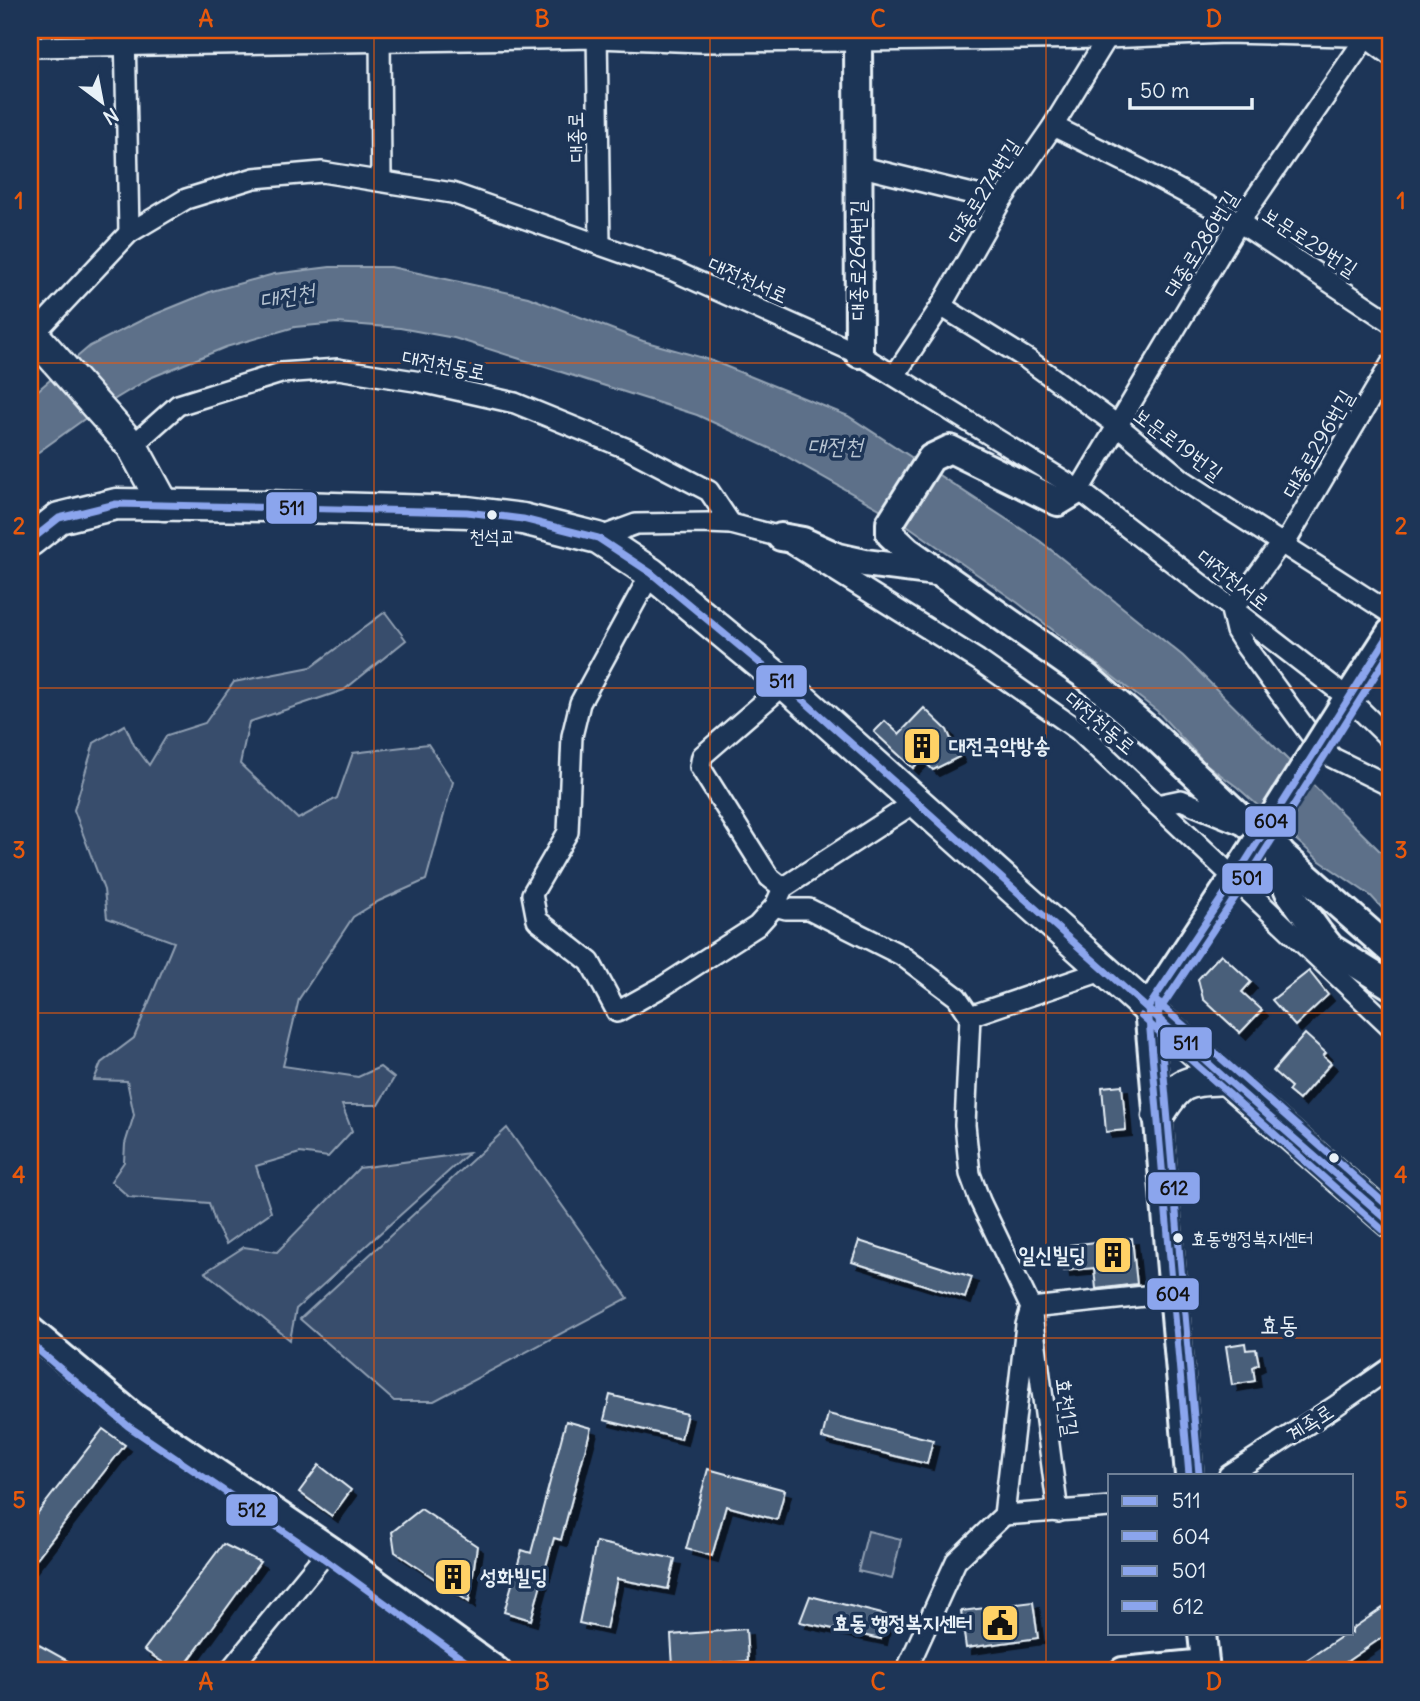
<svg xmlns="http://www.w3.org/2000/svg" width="1420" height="1701" viewBox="0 0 1420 1701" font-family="Delius,'Poor Story',sans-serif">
<defs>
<filter id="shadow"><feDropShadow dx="6" dy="6" stdDeviation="0" flood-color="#0009"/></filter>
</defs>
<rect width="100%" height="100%" fill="#1d3557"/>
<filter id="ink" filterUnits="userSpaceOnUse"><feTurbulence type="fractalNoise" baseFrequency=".0143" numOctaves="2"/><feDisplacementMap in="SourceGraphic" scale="14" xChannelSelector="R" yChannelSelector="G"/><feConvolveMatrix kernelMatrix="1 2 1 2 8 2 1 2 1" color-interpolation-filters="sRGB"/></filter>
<g filter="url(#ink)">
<g fill="#374d6c" stroke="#909fb2" stroke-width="2">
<polygon points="385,612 406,640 344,690 249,722 240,764 298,819 337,798 353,753 428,744 453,782 426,880 379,901 353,917 299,999 283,1066 358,1077 380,1067 394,1078 378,1105 342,1105 352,1131 328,1157 300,1153 256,1166 271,1212 226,1244 216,1225 209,1203 129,1197 111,1181 124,1162 125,1144 134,1115 127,1081 94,1080 101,1063 134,1038 174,942 107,918 104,890 74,810 94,743 125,725 134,745 149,765 167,735 205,723 234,682 311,667"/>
<polygon points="507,1128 628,1298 434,1401 394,1401 300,1319"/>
<polygon points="469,1153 296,1309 290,1340 205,1272 244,1247 277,1252 359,1168"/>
<polygon points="868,1531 901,1539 892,1579 858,1571"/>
</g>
<polygon fill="#5d7089" stroke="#95a4b5" stroke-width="2" points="330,267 391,267 528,297 643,341 710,360 848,416 1040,541 1183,656 1390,861 1390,917 1371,896 1320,861 1237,787 1206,764 1157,711 1018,603 901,521 782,454 697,415 454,338 400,328 337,323 295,327 226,347 150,378 97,410 30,458 30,397 90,346 146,318 212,291 274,274"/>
<g fill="#495e7a" stroke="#e8f1f8" stroke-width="2" filter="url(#shadow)">
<polygon points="924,708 947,730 959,757 933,770 922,759 913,768 874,732 885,721 899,734"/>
<polygon points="1221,954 1251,982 1242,992 1262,1010 1240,1033 1203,999 1198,979"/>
<polygon points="1309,971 1328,995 1295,1026 1272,1000"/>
<polygon points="1305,1034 1326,1053 1323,1056 1331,1063 1299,1100 1288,1091 1291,1087 1273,1071"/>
<polygon points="1122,1085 1126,1130 1106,1132 1102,1087"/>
<polygon points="1132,1238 1137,1284 1096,1289 1094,1268 1064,1271 1061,1246"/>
<polygon points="859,1241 972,1277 965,1298 852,1262"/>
<polygon points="1245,1343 1246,1350 1256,1349 1259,1364 1253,1367 1255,1381 1232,1385 1226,1346"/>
<polygon points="610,1395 687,1414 681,1439 604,1420"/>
<polygon points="828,1414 933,1440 927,1464 822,1438"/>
<polygon points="566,1421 591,1428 561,1540 554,1538 531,1620 504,1612 522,1550 531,1553"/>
<polygon points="103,1429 125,1445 30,1567 30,1523"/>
<polygon points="319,1465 351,1490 332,1516 299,1492"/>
<polygon points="708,1469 785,1490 777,1520 726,1506 712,1556 686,1549"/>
<polygon points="421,1509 477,1546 469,1602 395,1552 392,1532"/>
<polygon points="596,1542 675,1559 668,1589 617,1579 606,1629 579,1623"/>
<polygon points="223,1544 260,1562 181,1671 176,1671 144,1650"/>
<polygon points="810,1596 886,1615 881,1639 800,1622"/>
<polygon points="1033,1602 1038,1638 966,1648 961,1611"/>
<polygon points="1390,1603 1390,1632 1333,1671 1290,1671 1347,1633 1352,1633 1352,1629"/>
<polygon points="746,1629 748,1661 673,1667 671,1635"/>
<polygon points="30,1640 68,1661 60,1671 30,1671"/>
</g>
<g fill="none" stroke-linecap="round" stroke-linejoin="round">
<g stroke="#e8f1f8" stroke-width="24">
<g id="street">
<polyline points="125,30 129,233"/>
<polyline points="597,30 600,245"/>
<polyline points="380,31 381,180"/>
<polyline points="1367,38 1390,55"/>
<polyline points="30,47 597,38 701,42 858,41 1107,38 1225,33 1390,37"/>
<polyline points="1053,126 1142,170 1239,222 1390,322"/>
<polyline points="858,166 1001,201"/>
<polyline points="941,306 1027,359 1117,425 1183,480 1390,613"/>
<polyline points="30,338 129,233 186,199 254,178 322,172 452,193 674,271 859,354 1079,490 1348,698 1390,739"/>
<polyline points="895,375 941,306 1001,201 1053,126 1107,38 1108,30"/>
<polyline points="132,446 178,405 281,373 338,369 421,382 515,403 628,449 709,491 731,524"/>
<polyline points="1079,490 1239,222 1371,30"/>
<polyline points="598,538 636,524 707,523 731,524 781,537 978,660 1078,730 1390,1026"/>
<polyline points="1284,545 1390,365"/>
<polyline points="651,573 580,703 572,736 568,832 532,894 537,920 590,962 617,1012 662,987 757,926 775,906 783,888 917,801"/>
<polyline points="1230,606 1236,631 1246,647 1312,737 1333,758 1390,786"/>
<polyline points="1233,609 1281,543"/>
<polyline points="1157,805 1181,800 1243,825"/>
<polyline points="783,888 769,877 700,767 702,756 785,684"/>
<polyline points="775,906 786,909 809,909 901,955 957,997 970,1016 965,1125 970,1174 980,1201 1031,1308 1026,1325 1004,1515 956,1561 906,1671"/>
<polyline points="970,1016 1105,970"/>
<polyline points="1229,1475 1334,1407 1390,1368"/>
<polyline points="1058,1512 1031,1308 1173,1293"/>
<polyline points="1004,1515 1110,1507"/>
<polyline points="229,1671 329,1549"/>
</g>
</g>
<g stroke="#e8f1f8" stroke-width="32">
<g id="secondary">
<polyline points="858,30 859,354"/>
<polyline points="1078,490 1058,502 950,449 931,458 890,523 890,534 907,550 1087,677 1145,727 1254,830 1390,950"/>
<polyline points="781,537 803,541 838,557 865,563 936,572"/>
<polyline points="1342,707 1390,633"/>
<polyline points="1280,852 1280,872 1289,892 1318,932 1331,948 1390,985"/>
<polyline points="30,1330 134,1417 329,1549 497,1671"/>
<polyline points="1189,1475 1148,1008 1248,856"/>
<polyline points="1202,1633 1206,1671"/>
<polyline points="1123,1671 1205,1663"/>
</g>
</g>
<g stroke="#e8f1f8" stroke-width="35">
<g id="primary">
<polyline points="30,331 132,446 164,505"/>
<polyline points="30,541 59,518 116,504 267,506 467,512 523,519 598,538 651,573 785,684 1226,1079 1390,1222"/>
<path d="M1158,1116c22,-36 27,-35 68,-37"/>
</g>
</g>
<use href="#street" stroke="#1d3557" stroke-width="19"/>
<use href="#secondary" stroke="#1d3557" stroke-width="26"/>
<use href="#primary" stroke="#1d3557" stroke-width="30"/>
<g stroke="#e8f1f8" stroke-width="32" stroke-linecap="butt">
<polyline id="secondary-bridge" points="1248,856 1342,707"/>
</g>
<use href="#secondary-bridge" stroke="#1d3557" stroke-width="26"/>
<g stroke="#1d3557" stroke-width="12">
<polyline id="bus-1" points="30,541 59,518 116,504 467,512 523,519 598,538 651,573 785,684 1226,1079 1390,1222"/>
</g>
<g stroke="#1d3557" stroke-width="12">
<g id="bus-2">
<polyline points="1148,1008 1189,1475"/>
<polyline points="1148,1008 1235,878 1390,633"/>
</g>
</g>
<g stroke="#1d3557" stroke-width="12">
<g id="bus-3">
<polyline points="1157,1014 1244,884 1390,652"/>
<polyline points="1141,1016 1383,1230"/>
</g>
</g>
<g stroke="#1d3557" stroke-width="12">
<g id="bus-4">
<polyline points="1155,1000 1390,1208"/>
<polyline points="1158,1007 1199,1474"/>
</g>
</g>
<g stroke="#1d3557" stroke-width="12">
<polyline id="bus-5" points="30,1343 128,1426 323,1558 479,1671"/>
</g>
<use href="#bus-1" stroke="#8ba5ed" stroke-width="7"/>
<use href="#bus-2" stroke="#8ba5ed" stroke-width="7"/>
<use href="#bus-3" stroke="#8ba5ed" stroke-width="7"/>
<use href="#bus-4" stroke="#8ba5ed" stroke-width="7"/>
<use href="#bus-5" stroke="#8ba5ed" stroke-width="7"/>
</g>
</g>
<path fill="none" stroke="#e8590c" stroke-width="2" stroke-opacity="0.55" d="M374,30v1641M710,30v1641M1046,30v1641M30,363h1360M30,688h1360M30,1013h1360M30,1338h1360"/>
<defs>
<g id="building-square" transform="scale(2.0125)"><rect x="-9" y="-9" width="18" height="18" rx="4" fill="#ffd166" stroke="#1d3557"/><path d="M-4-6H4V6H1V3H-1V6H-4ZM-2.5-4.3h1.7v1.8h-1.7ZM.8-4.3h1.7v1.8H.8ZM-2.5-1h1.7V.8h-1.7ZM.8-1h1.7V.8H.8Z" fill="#111"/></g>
<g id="civic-square" transform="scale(2.0125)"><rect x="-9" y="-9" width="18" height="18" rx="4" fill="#ffd166" stroke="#1d3557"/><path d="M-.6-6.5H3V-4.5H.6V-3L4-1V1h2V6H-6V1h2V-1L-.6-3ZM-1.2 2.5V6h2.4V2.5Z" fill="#111"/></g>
</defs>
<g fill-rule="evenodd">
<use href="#building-square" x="922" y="746"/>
<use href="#building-square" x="1113" y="1255"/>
<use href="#building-square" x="453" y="1577"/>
<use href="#civic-square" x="1000" y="1623"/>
</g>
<g fill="#e8f1f8" stroke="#1d3557" stroke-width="2.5">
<circle cx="492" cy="515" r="6"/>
<circle cx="1334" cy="1158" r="6"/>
<circle cx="1178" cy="1238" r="6"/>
</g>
<g text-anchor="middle" stroke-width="7" stroke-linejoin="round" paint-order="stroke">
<g font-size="19" fill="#e8f1f8" stroke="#1d3557">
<text x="492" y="543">천석교</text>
<text x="1191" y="1245" text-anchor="start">효동행정복지센터</text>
</g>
<g font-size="21" fill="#e8f1f8" stroke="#1d3557">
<text transform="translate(576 137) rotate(-91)" y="7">대종로</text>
<text transform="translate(984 191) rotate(-58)" y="7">대종로274번길</text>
<text transform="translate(1310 242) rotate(33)" y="7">보문로29번길</text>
<text transform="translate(1201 244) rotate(-58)" y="7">대종로286번길</text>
<text transform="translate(858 260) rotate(-90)" y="7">대종로264번길</text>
<text transform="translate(748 280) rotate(24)" y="7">대전천서로</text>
<text transform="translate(444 365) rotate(11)" y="7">대전천동로</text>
<text transform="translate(1178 444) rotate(37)" y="7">보문로19번길</text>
<text transform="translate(1318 444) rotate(-60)" y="7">대종로296번길</text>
<text transform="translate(1233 580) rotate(38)" y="7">대전천서로</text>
<text transform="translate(1100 723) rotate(40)" y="7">대전천동로</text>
<text transform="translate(1067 1407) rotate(82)" y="7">효천1길</text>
<text transform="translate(1310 1423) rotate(-33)" y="7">계족로</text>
</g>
<g font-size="21" font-weight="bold" fill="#e8f1f8" stroke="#1d3557" text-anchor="start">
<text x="949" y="753">대전국악방송</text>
<text x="1086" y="1262" text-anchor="end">일신빌딩</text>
<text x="480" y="1584">성화빌딩</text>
<text x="973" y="1630" text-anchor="end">효동 행정복지센터</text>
</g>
<g font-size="23" font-style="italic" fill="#b7c4d1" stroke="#1d3557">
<text transform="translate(287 296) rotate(-10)" y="8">대전천</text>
<text x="835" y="454">대전천</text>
</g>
<g font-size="24" fill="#e8f1f8" stroke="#1d3557">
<text x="1279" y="1333">효동</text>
</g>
</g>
<g stroke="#1d3557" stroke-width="2.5">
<rect x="265" y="491" width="53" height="34" rx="7" fill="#8ba5ed"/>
<rect x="755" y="664" width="53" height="34" rx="7" fill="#8ba5ed"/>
<rect x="1244" y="805" width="53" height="33" rx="7" fill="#8ba5ed"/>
<rect x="1221" y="862" width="53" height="33" rx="7" fill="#8ba5ed"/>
<rect x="1159" y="1026" width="54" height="34" rx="7" fill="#8ba5ed"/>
<rect x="1147" y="1171" width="54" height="34" rx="7" fill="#8ba5ed"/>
<rect x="1146" y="1277" width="54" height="34" rx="7" fill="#8ba5ed"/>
<rect x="225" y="1493" width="54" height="34" rx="7" fill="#8ba5ed"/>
</g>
<g font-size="19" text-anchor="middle" font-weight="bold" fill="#111">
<text x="292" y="515">511</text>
<text x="782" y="688">511</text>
<text x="1271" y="828">604</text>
<text x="1247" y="885">501</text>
<text x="1186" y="1050">511</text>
<text x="1174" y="1195">612</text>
<text x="1173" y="1301">604</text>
<text x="252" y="1517">512</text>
</g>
<rect width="1420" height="1701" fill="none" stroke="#1d3557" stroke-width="77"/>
<rect x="1108" y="1474" width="245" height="161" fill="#1d3557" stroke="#6e8097" stroke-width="2"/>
<rect x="1122" y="1496" width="35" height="10" fill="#8ba5ed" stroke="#6e8097" stroke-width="2"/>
<text x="1172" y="1508" font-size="21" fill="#e8f1f8">511</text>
<rect x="1122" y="1531" width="35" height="10" fill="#8ba5ed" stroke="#6e8097" stroke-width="2"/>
<text x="1172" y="1544" font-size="21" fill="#e8f1f8">604</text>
<rect x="1122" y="1566" width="35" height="10" fill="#8ba5ed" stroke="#6e8097" stroke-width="2"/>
<text x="1172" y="1578" font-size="21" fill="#e8f1f8">501</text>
<rect x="1122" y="1601" width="35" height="10" fill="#8ba5ed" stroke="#6e8097" stroke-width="2"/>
<text x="1172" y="1614" font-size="21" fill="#e8f1f8">612</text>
<g transform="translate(102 102) rotate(148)" stroke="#1d3557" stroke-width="5" paint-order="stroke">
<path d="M0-5L12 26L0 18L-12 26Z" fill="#e8f1f8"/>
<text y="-10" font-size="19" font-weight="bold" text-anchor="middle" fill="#e8f1f8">N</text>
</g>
<path d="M1130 98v10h122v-10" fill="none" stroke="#e8f1f8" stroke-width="3.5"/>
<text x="1140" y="98" font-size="21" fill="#e8f1f8" stroke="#1d3557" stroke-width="5" paint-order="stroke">50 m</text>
<rect x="38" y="38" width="1344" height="1624" fill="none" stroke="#e8590c" stroke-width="2.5"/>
<g font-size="23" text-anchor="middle" font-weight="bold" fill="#e8590c">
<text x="206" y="27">A</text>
<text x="542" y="27">B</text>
<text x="878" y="27">C</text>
<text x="1214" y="27">D</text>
<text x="19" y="209">1</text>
<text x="1401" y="209">1</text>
<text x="19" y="534">2</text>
<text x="1401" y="534">2</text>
<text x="19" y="858">3</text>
<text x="1401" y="858">3</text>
<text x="19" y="1183">4</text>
<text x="1401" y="1183">4</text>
<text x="19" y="1508">5</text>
<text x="1401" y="1508">5</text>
<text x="206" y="1690">A</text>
<text x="542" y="1690">B</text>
<text x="878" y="1690">C</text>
<text x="1214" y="1690">D</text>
</g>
</svg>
